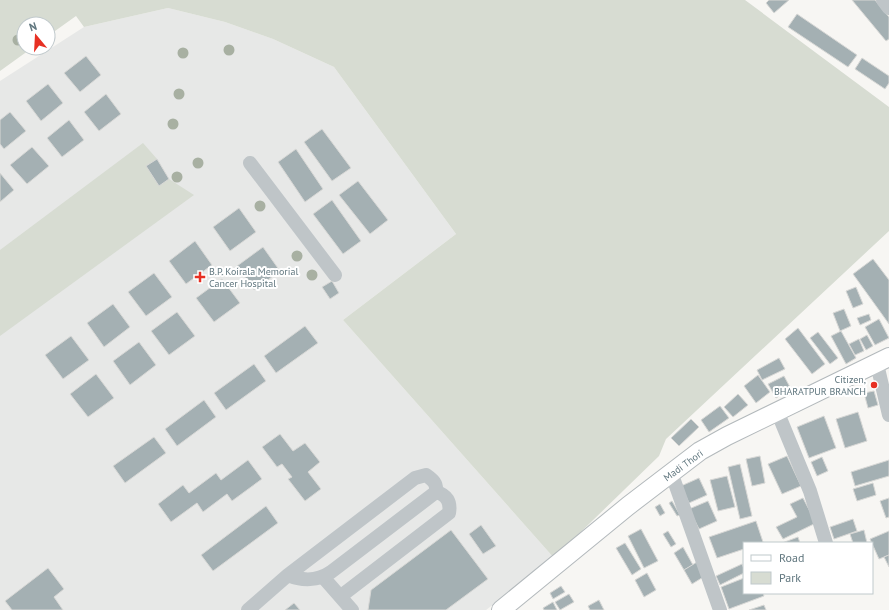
<svg xmlns="http://www.w3.org/2000/svg" width="889" height="610" viewBox="0 0 889 610" font-family="'PT Sans',sans-serif">
<rect width="100%" height="100%" fill="#f7f6f3"/>
<polygon fill="#e7e8e7" points="168,8 225,22 273,39 334,67 456,234 343,320 554,558 486,610 0,610 0,81 84,27"/>
<g fill="#d7dcd2">
<polygon points="0,0 745,0 889,107 889,231 666,439 659,456 554,558 343,320 456,234 334,67 273,39 225,22 168,8 84,27 76,16 48,36 48,24 24,24 24,48 32,48 0,71"/>
<polygon points="143,143 157,159 146,166 159,185 169,179 194,195 0,336 0,250"/>
</g>
<g fill="#a4b0b3" stroke="#d8d8d6">
<polygon points="769,0 789,0 774,13 766,3"/>
<polygon points="852,0 875,0 889,17 889,39 886,41"/>
<polygon points="797,14 857,55 848,67 788,27"/>
<polygon points="86,56 101,75 80,92 64,73"/>
<polygon points="862,58 889,76 889,83 885,89 855,69"/>
<polygon points="48,84 63,103 41,121 26,101"/>
<polygon points="106,94 121,114 99,131 84,112"/>
<polygon points="10,112 26,131 4,149 0,144 0,120"/>
<polygon points="69,120 84,140 62,157 47,138"/>
<polygon points="322,129 351,168 332,181 304,142"/>
<polygon points="32,147 49,166 27,184 10,165"/>
<polygon points="296,149 323,189 305,202 278,162"/>
<polygon points="157,159 169,179 159,186 146,166"/>
<polygon points="0,173 14,190 0,202"/>
<polygon points="358,181 388,220 370,234 339,195"/>
<polygon points="332,200 361,241 343,254 313,214"/>
<polygon points="239,208 256,232 230,251 213,227"/>
<polygon points="195,241 212,265 186,284 169,261"/>
<polygon points="263,247 280,271 254,290 237,266"/>
<polygon points="873,259 889,280 889,324 853,274"/>
<polygon points="154,273 172,297 146,316 128,292"/>
<polygon points="222,279 240,303 214,322 196,298"/>
<polygon points="332,281 339,293 330,299 322,287"/>
<polygon points="856,287 863,304 853,308 846,291"/>
<polygon points="113,304 130,327 104,347 87,323"/>
<polygon points="844,309 851,326 840,331 833,313"/>
<polygon points="177,312 195,336 169,355 151,331"/>
<polygon points="869,314 871,320 860,325 857,318"/>
<polygon points="879,319 889,338 875,345 865,327"/>
<polygon points="305,326 318,343 276,373 264,356"/>
<polygon points="798,328 825,364 812,374 785,339"/>
<polygon points="841,331 856,358 846,364 831,336"/>
<polygon points="818,332 838,358 830,364 810,338"/>
<polygon points="867,335 873,346 866,350 860,339"/>
<polygon points="71,336 89,360 63,379 45,355"/>
<polygon points="859,339 864,351 855,355 849,344"/>
<polygon points="139,342 156,365 130,385 113,361"/>
<polygon points="779,358 785,369 762,380 757,370"/>
<polygon points="254,364 266,381 226,410 214,393"/>
<polygon points="96,374 114,398 88,417 70,394"/>
<polygon points="758,375 770,392 756,403 744,386"/>
<polygon points="784,376 791,389 776,398 768,384"/>
<polygon points="874,391 878,405 868,408 864,393"/>
<polygon points="738,394 748,405 733,417 724,407"/>
<polygon points="204,400 216,417 177,446 165,429"/>
<polygon points="720,406 729,418 709,432 701,420"/>
<polygon points="858,412 867,441 845,448 836,419"/>
<polygon points="824,416 836,448 809,458 797,427"/>
<polygon points="691,419 699,427 679,446 671,438"/>
<polygon points="280,434 293,451 305,443 320,462 308,472 321,489 305,501 288,479 292,477 282,464 277,467 262,447"/>
<polygon points="154,437 166,453 125,483 113,466"/>
<polygon points="760,456 765,483 752,486 746,459"/>
<polygon points="787,456 801,486 782,494 768,464"/>
<polygon points="822,457 828,471 817,476 811,462"/>
<polygon points="248,460 262,479 232,501 227,494 203,512 197,503 171,522 158,504 183,485 189,493 216,473 221,480"/>
<polygon points="889,460 889,476 855,486 851,472"/>
<polygon points="740,464 752,516 740,519 728,467"/>
<polygon points="727,476 735,507 718,511 710,480"/>
<polygon points="699,478 707,495 689,503 681,486"/>
<polygon points="873,483 876,495 857,501 853,489"/>
<polygon points="803,498 816,523 783,539 776,527 797,517 790,504"/>
<polygon points="889,498 889,517 886,518 880,501"/>
<polygon points="672,501 680,515 677,516 669,503"/>
<polygon points="708,501 717,521 699,529 689,509"/>
<polygon points="660,504 665,513 660,516 655,507"/>
<polygon points="266,506 278,523 213,571 201,555"/>
<polygon points="853,519 857,531 834,539 830,527"/>
<polygon points="756,521 763,542 760,543 744,543 744,549 717,558 709,537"/>
<polygon points="481,525 496,546 483,554 469,534"/>
<polygon points="641,529 658,561 644,568 628,536"/>
<polygon points="451,530 488,579 446,610 368,610 371,590"/>
<polygon points="864,530 867,543 853,543 850,534"/>
<polygon points="668,531 676,544 671,547 663,534"/>
<polygon points="889,531 889,555 879,559 870,539"/>
<polygon points="798,537 800,543 782,543"/>
<polygon points="625,543 641,569 632,575 616,548"/>
<polygon points="683,547 693,565 684,570 674,553"/>
<polygon points="889,555 889,567 884,557"/>
<polygon points="697,562 705,576 692,584 684,570"/>
<polygon points="742,564 744,569 744,573 720,585 716,576"/>
<polygon points="48,568 64,589 54,597 63,610 12,610 5,601"/>
<polygon points="647,573 656,590 644,597 635,580"/>
<polygon points="744,578 744,593 763,593 764,596 729,609 721,587"/>
<polygon points="561,586 565,592 553,599 550,593"/>
<polygon points="569,594 574,602 560,610 555,602"/>
<polygon points="599,600 604,610 590,610 588,606"/>
<polygon points="553,602 557,610 544,610 543,608"/>
<polygon points="294,603 300,610 285,610"/>
<polygon points="764,605 766,610 749,610"/>
</g>
<g fill="none" stroke-linecap="round" stroke-linejoin="round">
<g stroke="#b3b9bc" stroke-width="20">
<polyline id="major" points="501,610 628,506 700,451 727,436 889,357"/>
</g>
<g stroke="#bfc5c8" stroke-width="14">
<polyline points="883,0 889,8"/>
<polyline points="250,163 335,275"/>
<polyline points="877,364 889,415"/>
<polyline points="777,411 810,491 826,543"/>
<polyline points="671,472 720,610"/>
<polyline points="323,577 352,610"/>
<path d="M341,596l108,-83c2,-11 -2,-18 -13,-21"/>
<path d="M248,610l40,-35 127,-97 11,-3c7,5 11,8 10,17l-105,80c-13,9 -29,9 -43,3"/>
</g>
<use href="#major" stroke="#fff" stroke-width="18"/>
</g>
<g fill="#a8b0a2">
<circle cx="18" cy="40" r="5.5"/>
<circle cx="229" cy="50" r="5.5"/>
<circle cx="183" cy="53" r="5.5"/>
<circle cx="179" cy="94" r="5.5"/>
<circle cx="173" cy="124" r="5.5"/>
<circle cx="198" cy="163" r="5.5"/>
<circle cx="177" cy="177" r="5.5"/>
<circle cx="260" cy="206" r="5.5"/>
<circle cx="297" cy="256" r="5.5"/>
<circle cx="312" cy="275" r="5.5"/>
</g>
<g fill="#e73023" stroke="#fff" stroke-width="1.5">
<path d="M198 271h4v4h4v4h-4v4h-4v-4h-4v-4h4z"/>
<circle cx="874" cy="385" r="4"/>
</g>
<g text-anchor="middle" stroke-width="4" stroke-linejoin="round" paint-order="stroke">
<g font-size="10" fill="#61777f" stroke="#fff" text-anchor="start">
<text x="209" y="275">B.P. Koirala Memorial<tspan x="209" dy="12">Cancer Hospital</tspan></text>
<text x="866" y="383" text-anchor="end">Citizen,<tspan x="866" dy="12">BHARATPUR BRANCH</tspan></text>
</g>
<g font-size="10" fill="#61777f" stroke="#fff">
<text transform="translate(683 465) rotate(-36)" y="4">Madi Thori</text>
</g>
</g>
<rect x="743" y="542" width="130" height="52" fill="#ffffff" stroke="#c0c9cc"/>
<rect x="751" y="555" width="20" height="6" fill="#ffffff" stroke="#c0c9cc"/>
<text x="779" y="562" font-size="12" fill="#61777f">Road</text>
<rect x="751" y="572" width="20" height="12" fill="#d7dcd2" stroke="#c0c9cc"/>
<text x="779" y="582" font-size="12" fill="#61777f">Park</text>
<g transform="translate(36 36) rotate(342)"><circle r="19" fill="#ffffff" stroke="#c0c9cc"/>
<path d="M0-3L7 15L0 10L-7 15Z" fill="#e73023"/>
<text y="-6" font-size="11" font-weight="bold" text-anchor="middle" fill="#61777f">N</text>
</g>
</svg>
